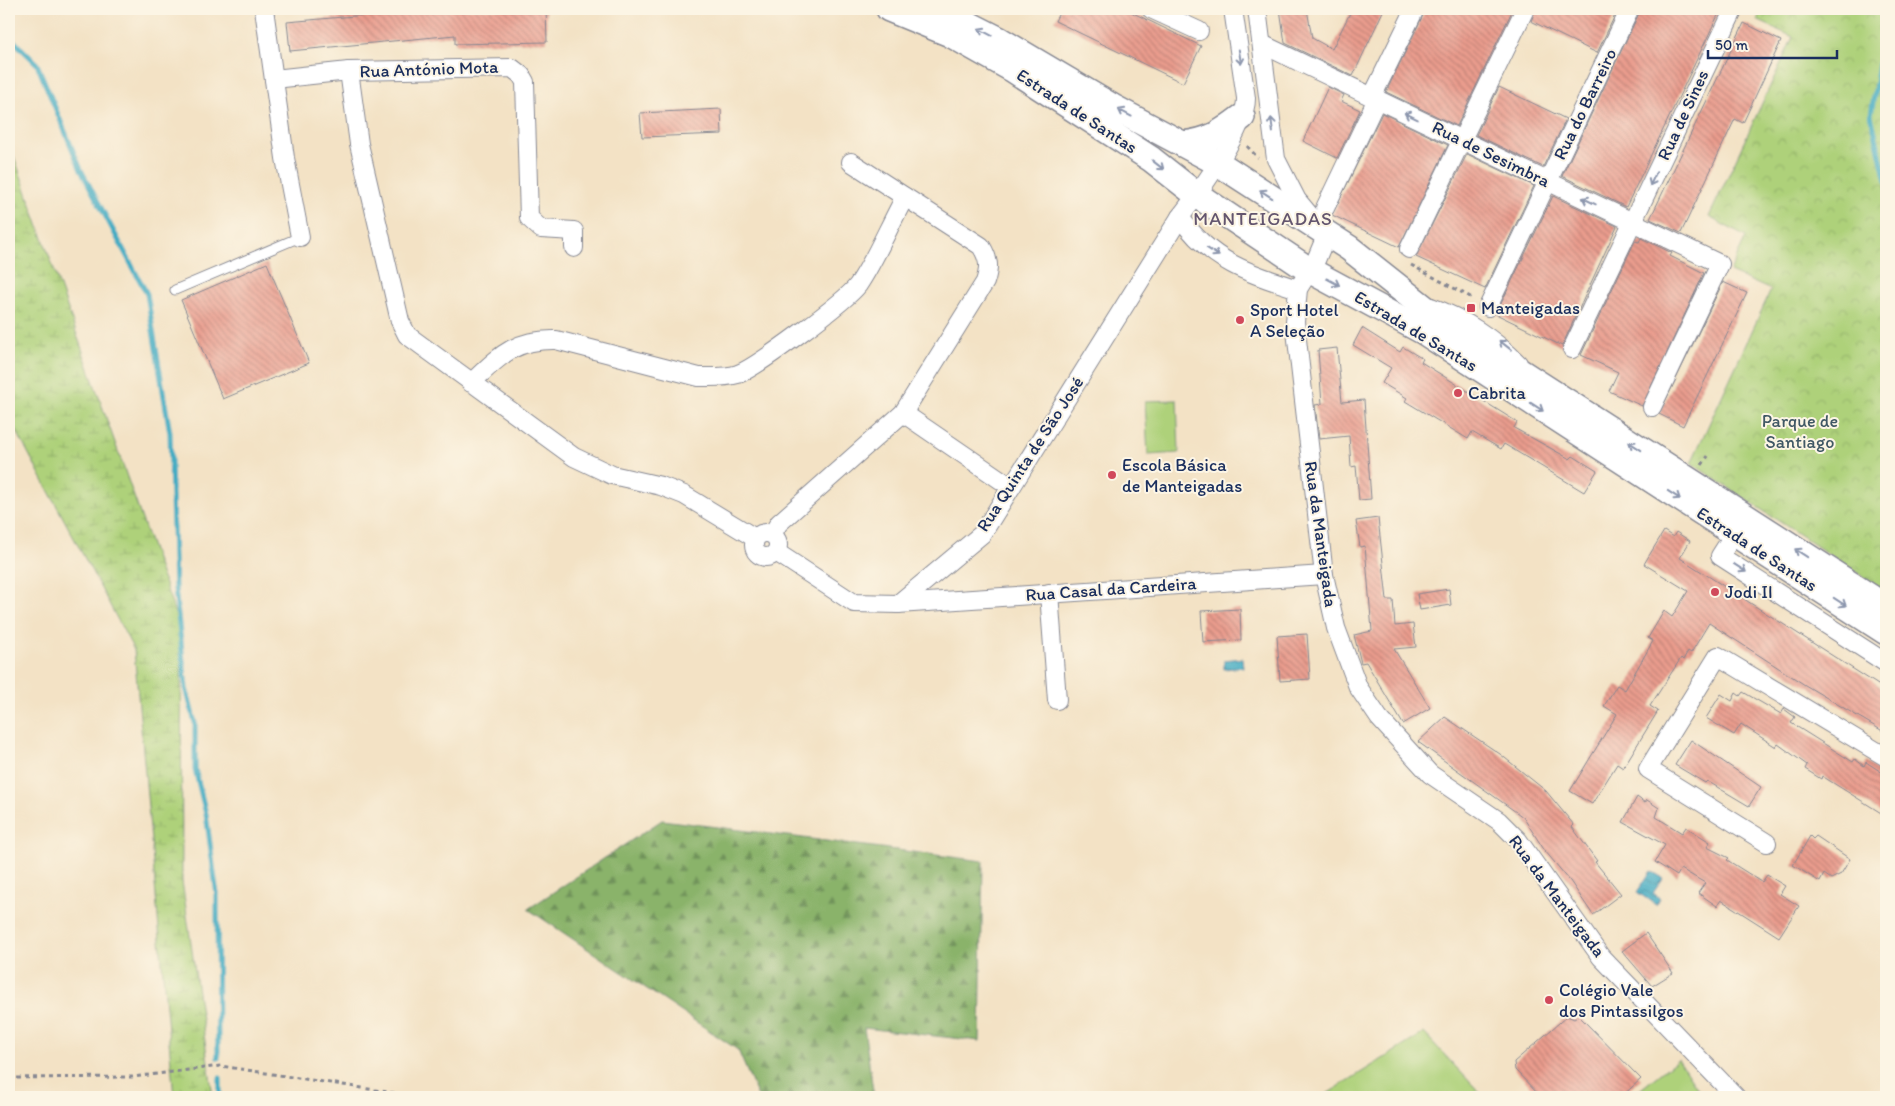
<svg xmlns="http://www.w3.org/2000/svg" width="1895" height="1106" viewBox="0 0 1895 1106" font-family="Itim,sans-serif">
<defs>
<pattern id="forest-firs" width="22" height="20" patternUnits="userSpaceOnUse" patternTransform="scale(1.25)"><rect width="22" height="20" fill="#8ab36a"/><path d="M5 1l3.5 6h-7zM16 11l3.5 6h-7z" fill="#70925a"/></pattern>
<pattern id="wetland-marsh" width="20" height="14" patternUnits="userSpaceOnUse" patternTransform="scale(1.25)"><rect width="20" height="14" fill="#aed17a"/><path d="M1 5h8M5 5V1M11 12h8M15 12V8" fill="none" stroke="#95b46c"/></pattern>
<pattern id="park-crowns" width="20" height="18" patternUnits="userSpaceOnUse" patternTransform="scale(1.25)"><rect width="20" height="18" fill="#aed17a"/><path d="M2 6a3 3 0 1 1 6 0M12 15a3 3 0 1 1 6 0" fill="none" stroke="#95b46c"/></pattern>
<pattern id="water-waves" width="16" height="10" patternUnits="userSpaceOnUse" patternTransform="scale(1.25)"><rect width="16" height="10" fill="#44acc3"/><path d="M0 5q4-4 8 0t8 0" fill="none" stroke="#388ca2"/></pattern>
<pattern id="building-back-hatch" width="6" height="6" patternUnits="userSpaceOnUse" patternTransform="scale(1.25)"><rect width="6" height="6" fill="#ea9c8d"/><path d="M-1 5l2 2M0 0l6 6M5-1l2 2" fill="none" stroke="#bd8076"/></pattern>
</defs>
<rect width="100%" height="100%" fill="#fcf5e5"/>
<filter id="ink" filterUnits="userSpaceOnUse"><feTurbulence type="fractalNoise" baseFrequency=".02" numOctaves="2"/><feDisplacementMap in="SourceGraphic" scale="10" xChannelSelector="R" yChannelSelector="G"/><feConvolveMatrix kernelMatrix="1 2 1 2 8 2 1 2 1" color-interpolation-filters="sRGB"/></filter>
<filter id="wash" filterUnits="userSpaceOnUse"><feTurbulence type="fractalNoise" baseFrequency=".0096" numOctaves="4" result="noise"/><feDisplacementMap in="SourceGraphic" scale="20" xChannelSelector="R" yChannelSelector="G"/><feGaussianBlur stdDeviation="1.12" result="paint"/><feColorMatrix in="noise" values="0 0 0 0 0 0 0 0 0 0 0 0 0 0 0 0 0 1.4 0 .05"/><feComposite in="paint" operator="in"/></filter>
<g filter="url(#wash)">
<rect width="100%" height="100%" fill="#f3e2c5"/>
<g fill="#aed17a" stroke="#64806c">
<polygon points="1177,400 1179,453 1148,455 1145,401"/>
<polygon points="1424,1033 1484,1097 1322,1097"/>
<polygon points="1678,1059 1703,1097 1631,1097"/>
</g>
<polygon fill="url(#forest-firs)" stroke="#527164" points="662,820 983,861 980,1041 864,1028 874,1097 758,1097 738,1050 528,909"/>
<polygon fill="url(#wetland-marsh)" stroke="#64806c" points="9,142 181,630 182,881 213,1097 174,1097 134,650 9,417"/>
<polygon fill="url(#park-crowns)" stroke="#64806c" points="1762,9 1886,9 1886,592 1691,463 1771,290 1730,272 1746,237 1709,217 1793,37 1757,20"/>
<g fill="url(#water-waves)" stroke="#306e90">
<polygon points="1242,658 1243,667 1224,669 1224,660"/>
<polygon points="1651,871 1663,878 1653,893 1660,898 1656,905 1637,892"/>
</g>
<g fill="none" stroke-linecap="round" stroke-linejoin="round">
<g stroke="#44acc3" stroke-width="5">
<polyline points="9,36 37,64 81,170 147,294 170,433 175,588 186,688 195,723 195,769 206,814 217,895 218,1058"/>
<polyline points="1886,48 1879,64 1871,115 1886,181"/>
<polyline points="220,1078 220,1097"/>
</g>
</g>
<g id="blocks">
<g fill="url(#building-back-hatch)">
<polygon points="433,9 546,9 547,42 455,44 455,35 290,51 287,22"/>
<polygon points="1061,9 1125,9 1201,46 1183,83 1055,21"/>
<polygon points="1280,9 1307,9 1312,38 1332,49 1352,9 1384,9 1353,76 1285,43"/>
<polygon points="1426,9 1513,9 1457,126 1386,92"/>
<polygon points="1536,9 1618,9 1597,53 1531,21"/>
<polygon points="1641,9 1721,9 1626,207 1562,176"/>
<polygon points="1744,23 1781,41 1743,123 1735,119 1681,233 1650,219"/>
<polygon points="1328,87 1344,95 1341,101 1360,110 1337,158 1303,141"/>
<polygon points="1499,87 1566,119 1543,167 1476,135"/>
<polygon points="721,109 722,134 642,137 640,113"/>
<polygon points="1382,113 1448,145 1399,247 1332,215"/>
<polygon points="1467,154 1534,186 1485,289 1416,257"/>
<polygon points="1553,196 1617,226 1562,346 1496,314"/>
<polygon points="1641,238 1672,253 1670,256 1704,273 1642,406 1609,391 1618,372 1581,355 1635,241 1639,242"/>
<polygon points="267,263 309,363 223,399 181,300"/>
<polygon points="1723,282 1747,293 1683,426 1659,414"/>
<polygon points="1362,328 1400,352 1403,347 1423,359 1421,362 1517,422 1514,428 1570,459 1573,456 1597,471 1584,492 1504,444 1501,449 1472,432 1468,439 1405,401 1407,398 1382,383 1391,368 1353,345"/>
<polygon points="1337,348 1342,402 1364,400 1371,499 1359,500 1356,466 1351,467 1349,436 1319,439 1315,405 1322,404 1318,350"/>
<polygon points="1378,518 1387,600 1393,600 1395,626 1413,624 1416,647 1394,649 1430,708 1403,724 1366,662 1361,663 1354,635 1372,631 1365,546 1360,547 1356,521"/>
<polygon points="1664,531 1673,537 1676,532 1690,541 1680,558 1886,690 1886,733 1805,685 1709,623 1691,653 1688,651 1683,660 1681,658 1650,706 1658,711 1623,768 1617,764 1592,804 1570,791 1617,714 1604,706 1617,685 1625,690 1653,641 1648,638 1664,611 1672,617 1688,591 1644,564"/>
<polygon points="1449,589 1451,605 1420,610 1417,594"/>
<polygon points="1240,609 1241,640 1203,642 1201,611"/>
<polygon points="1307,634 1310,679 1280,681 1277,636"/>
<polygon points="1743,692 1781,714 1784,709 1795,717 1791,723 1853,762 1855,759 1864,766 1866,762 1886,775 1886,816 1822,776 1821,779 1805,769 1807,765 1778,744 1776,747 1741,724 1734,735 1706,718 1721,694 1732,701 1736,693 1740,696"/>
<polygon points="1445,717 1500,754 1546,791 1574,825 1572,827 1597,861 1595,862 1621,894 1593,915 1570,881 1545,851 1523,817 1418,742"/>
<polygon points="1691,740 1761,787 1749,806 1707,781 1705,783 1675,765"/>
<polygon points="1637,797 1645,803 1647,800 1659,808 1656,817 1682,833 1686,827 1710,842 1707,847 1729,858 1727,860 1762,882 1767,875 1785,886 1780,894 1799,906 1779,937 1721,900 1717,906 1698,893 1705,883 1681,869 1677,876 1655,862 1665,845 1623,822"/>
<polygon points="1810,836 1813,839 1816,836 1850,859 1841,874 1831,879 1824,874 1820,882 1793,865"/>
<polygon points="1646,933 1673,973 1652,986 1622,951"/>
<polygon points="1567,1016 1574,1019 1579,1016 1641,1079 1621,1097 1541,1097 1515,1070 1514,1062"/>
</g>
</g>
</g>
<g filter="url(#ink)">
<use href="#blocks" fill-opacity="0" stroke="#878892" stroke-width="1"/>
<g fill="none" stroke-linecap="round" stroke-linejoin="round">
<g stroke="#878892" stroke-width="11">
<g id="lane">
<polyline points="175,290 300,237"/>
<path d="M1433,303c32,11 65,33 89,58"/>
</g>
</g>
<g stroke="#878892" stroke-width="20">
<g id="street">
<polyline points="264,9 285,158 300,237"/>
<polyline points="1151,9 1199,31"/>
<polyline points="1257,9 1276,159 1297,200 1322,230 1324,241 1316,260 1298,289 1295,322 1324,575 1336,628 1358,687 1379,718 1430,774 1499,821 1518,840 1601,957 1736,1097"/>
<polyline points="1262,44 1720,264 1652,407"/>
<polyline points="349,71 359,144 400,321 407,335 574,457 612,475 661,486 684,495 755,538"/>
<polyline points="274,79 349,71 512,68 521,75 525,82 529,218 541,229 574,231 574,248"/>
<polyline points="1372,97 1415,9"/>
<polyline points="1325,208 1377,99"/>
<path d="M1180,217c30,44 69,57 118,72"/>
<polyline points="1409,249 1525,9"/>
<polyline points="1488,307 1630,9"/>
<polyline points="1572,349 1734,9"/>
<path d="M471,383c29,-27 43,-44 85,-43l143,37c13,0 26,1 39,-3 19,-7 108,-73 120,-89 16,-23 32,-61 47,-88"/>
<polyline points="903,413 1011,487"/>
<circle cx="766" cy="545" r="12"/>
<path d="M772,534l7,-11 124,-110 82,-131c5,-15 4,-23 -4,-36l-130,-84"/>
<polyline points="1734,534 1720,556 1886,663"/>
<path d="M776,552l78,51 44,1 84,-70 198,-317c18,-23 67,-90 66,-119l-13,-89"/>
<polyline points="1049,593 1057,700"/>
<polyline points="898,604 1324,575"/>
<polyline points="1767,843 1648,769 1718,656 1886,757"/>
</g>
</g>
<g stroke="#878892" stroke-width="28">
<g id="secondary">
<polyline points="889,9 950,34 1012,69 1151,159 1197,195 1309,270 1424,332 1886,632"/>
<polyline points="939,9 1000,40 1113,107 1218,163 1349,248 1440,320 1886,607"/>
<path d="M1183,144c27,-3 38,-11 59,-27"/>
</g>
</g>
<g stroke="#878892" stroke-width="3" stroke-dasharray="4 4" stroke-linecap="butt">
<polyline points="1247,146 1258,158"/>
<polyline points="1411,265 1474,299"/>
<polyline points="1702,465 1708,456"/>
<polyline points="9,1078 132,1077 221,1066 420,1097"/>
</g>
<use href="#lane" stroke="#fff" stroke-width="9"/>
<use href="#street" stroke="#fff" stroke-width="18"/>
<use href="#secondary" stroke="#fff" stroke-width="25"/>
</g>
<defs><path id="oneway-shaft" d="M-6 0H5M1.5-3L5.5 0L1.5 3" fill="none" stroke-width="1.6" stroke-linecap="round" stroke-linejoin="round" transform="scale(1.25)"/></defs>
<g stroke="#8d97ae">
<use href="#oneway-shaft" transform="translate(985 32) rotate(-152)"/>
<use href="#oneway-shaft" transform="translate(1240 57) rotate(81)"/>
<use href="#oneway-shaft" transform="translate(1125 113) rotate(-152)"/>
<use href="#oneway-shaft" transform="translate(1411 116) rotate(-154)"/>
<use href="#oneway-shaft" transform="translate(1272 125) rotate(-97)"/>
<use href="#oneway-shaft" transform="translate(1158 165) rotate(38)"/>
<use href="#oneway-shaft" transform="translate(1653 179) rotate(115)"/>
<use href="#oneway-shaft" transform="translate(1266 194) rotate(-147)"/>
<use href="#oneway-shaft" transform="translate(1589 201) rotate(-154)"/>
<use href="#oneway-shaft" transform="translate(1213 252) rotate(34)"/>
<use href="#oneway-shaft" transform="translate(1333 282) rotate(28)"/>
<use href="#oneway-shaft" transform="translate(1505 345) rotate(-142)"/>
<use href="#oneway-shaft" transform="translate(1537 407) rotate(33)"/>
<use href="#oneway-shaft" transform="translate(1635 446) rotate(-147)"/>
<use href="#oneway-shaft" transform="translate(1674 495) rotate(33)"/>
<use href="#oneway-shaft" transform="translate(1801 553) rotate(-147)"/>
<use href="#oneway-shaft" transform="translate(1740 568) rotate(33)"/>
<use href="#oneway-shaft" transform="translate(1840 602) rotate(33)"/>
</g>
</g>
<g fill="#d1495b" stroke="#fcf5e5" stroke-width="2">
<rect x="1466" y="303" width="10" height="10" rx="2.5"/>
<circle cx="1240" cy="320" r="5"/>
<circle cx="1458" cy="393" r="5"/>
<circle cx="1112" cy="475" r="5"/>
<circle cx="1715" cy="592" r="5"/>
<circle cx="1549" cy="1000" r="5"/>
</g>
<g text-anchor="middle" stroke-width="4" stroke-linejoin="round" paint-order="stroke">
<g font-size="18" fill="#1b2f5e" stroke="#fcf5e5">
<text transform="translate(429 69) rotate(-2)" y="6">Rua António Mota</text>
<text transform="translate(1585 104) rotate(-64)" y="6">Rua do Barreiro</text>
<text transform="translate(1077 111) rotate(33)" y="6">Estrada de Santas</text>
<text transform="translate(1683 115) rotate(-65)" y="6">Rua de Sines</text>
<text transform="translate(1491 154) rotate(26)" y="6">Rua de Sesimbra</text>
<text transform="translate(1416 331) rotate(31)" y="6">Estrada de Santas</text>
<text transform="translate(1030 454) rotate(-57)" y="6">Rua Quinta de São José</text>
<text transform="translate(1321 534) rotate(82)" y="6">Rua da Manteigada</text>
<text transform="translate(1757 549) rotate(33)" y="6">Estrada de Santas</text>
<text transform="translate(1111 589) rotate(-4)" y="6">Rua Casal da Cardeira</text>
<text transform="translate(1557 896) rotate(53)" y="6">Rua da Manteigada</text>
</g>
<g font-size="18" fill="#1b2f5e" stroke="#fcf5e5" text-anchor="start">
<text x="1481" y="314">Manteigadas</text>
<text x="1250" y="316">Sport Hotel<tspan x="1250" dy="21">A Seleção</tspan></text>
<text x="1468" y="399">Cabrita</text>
<text x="1122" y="471">Escola Básica<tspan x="1122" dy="21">de Manteigadas</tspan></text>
<text x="1725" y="598">Jodi II</text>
<text x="1559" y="996">Colégio Vale<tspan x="1559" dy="21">dos Pintassilgos</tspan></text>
</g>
<g font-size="18" fill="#405865" stroke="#fcf5e5">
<text x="1800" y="427">Parque de<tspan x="1800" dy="21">Santiago</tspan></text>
</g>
<g font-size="19" letter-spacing="1" fill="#63556e" stroke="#fcf5e5">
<text x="1263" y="225">MANTEIGADAS</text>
</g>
</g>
<rect width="1895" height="1106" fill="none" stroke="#fcf5e5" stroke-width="30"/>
<path d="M1708 50v8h129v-8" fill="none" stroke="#1b2f5e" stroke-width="2.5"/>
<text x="1715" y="50" font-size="15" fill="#1b2f5e" stroke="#fcf5e5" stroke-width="4" paint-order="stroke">50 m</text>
</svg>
